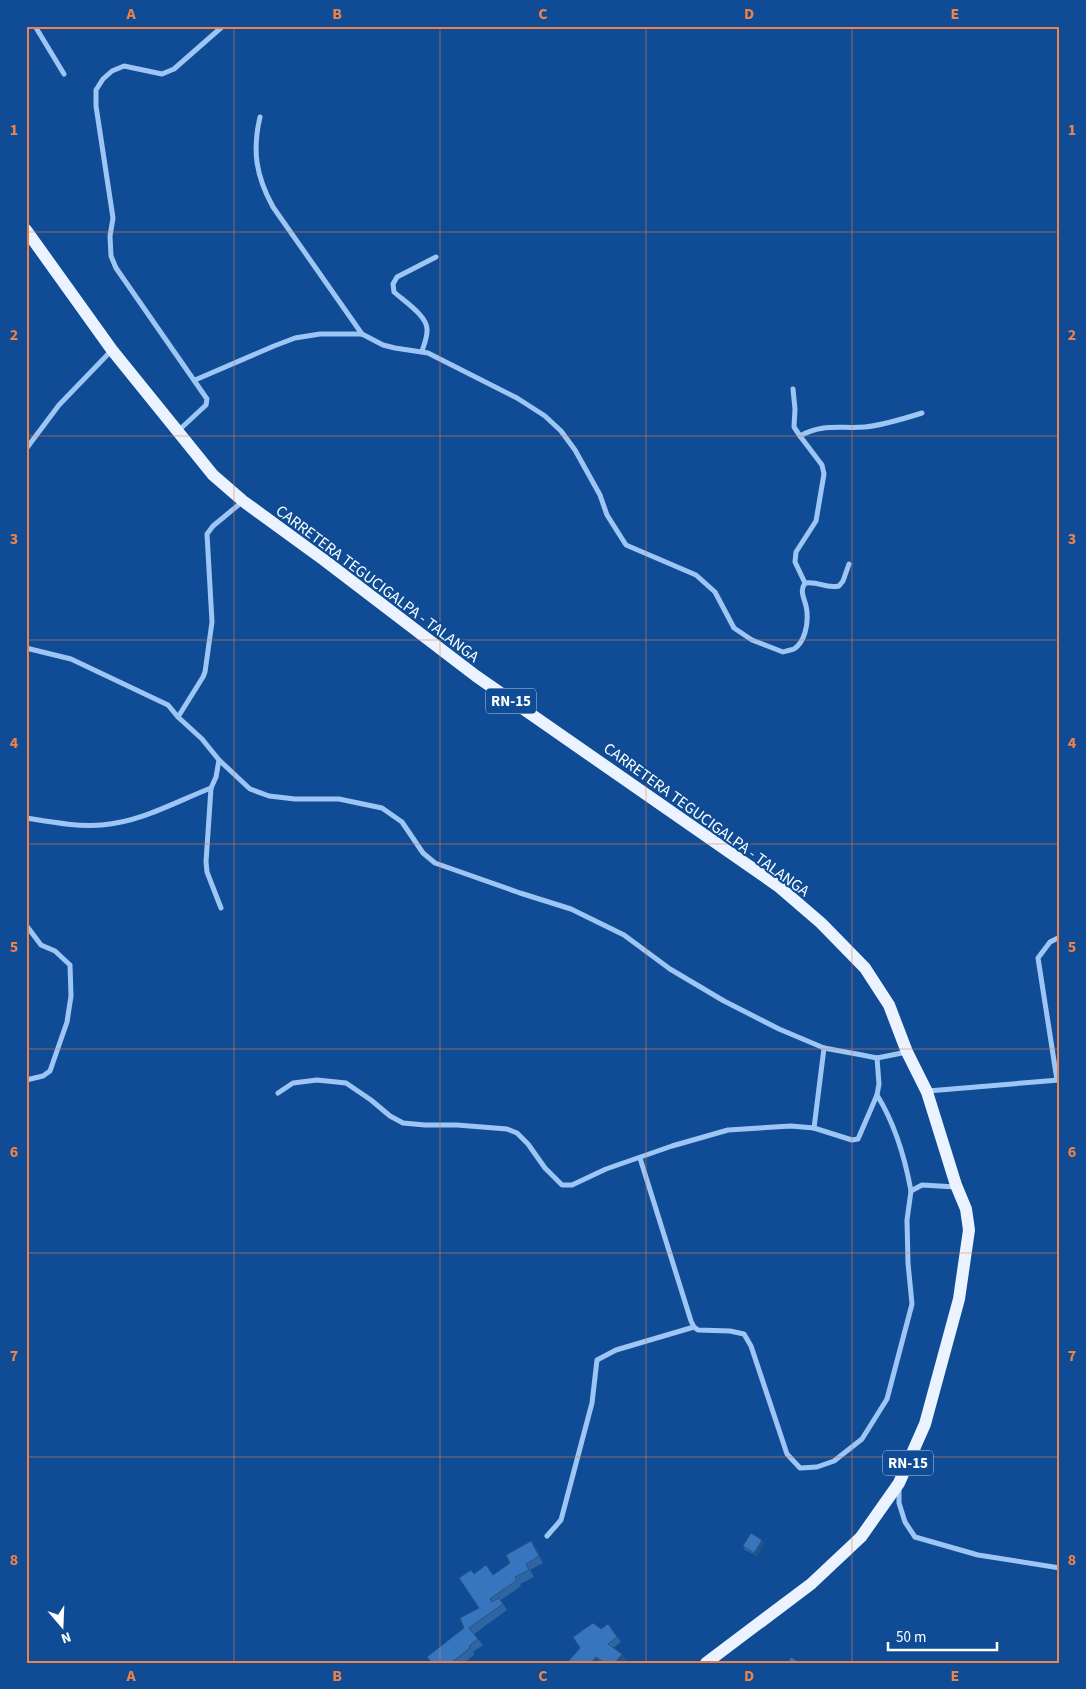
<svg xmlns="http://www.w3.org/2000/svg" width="1086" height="1689" viewBox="0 0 1086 1689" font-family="'Source Sans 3',sans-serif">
<rect width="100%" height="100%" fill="#0f4c95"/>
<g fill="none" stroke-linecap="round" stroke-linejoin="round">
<g stroke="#9dc6f4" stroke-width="5">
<polyline points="35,26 64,74"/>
<path d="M260,117c-8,34 -4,59 13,90l89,127"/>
<path d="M422,351c2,-6 5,-13 5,-20 2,-14 -23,-30 -33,-39l-1,-8 4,-7 39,-20"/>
<path d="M195,380l79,-34 21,-8 25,-4h42l21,11 12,3 33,5 89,45 28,18 16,15 14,19 25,45 7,20 19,30 70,30 19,17 19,36 18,12 31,12c3,-1 8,-2 11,-3 11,-7 14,-25 13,-36 0,-12 -9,-20 -2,-30 15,-2 19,6 34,3l4,-5 6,-17"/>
<polyline points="793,389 795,409 794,427 800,436"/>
<polyline points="178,431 206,405 207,399 116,268 111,256 110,236 113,218 96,106 96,90 103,79 112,71 124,66 162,74 174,69 223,26"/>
<polyline points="26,449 59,405 112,350"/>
<path d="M805,583l-10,-21 1,-10 20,-31 8,-47 -2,-9 -22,-29c22,-13 41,-7 65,-9 19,-2 38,-8 57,-14"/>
<polyline points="26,648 71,659 168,705 178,717 202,739 219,760 216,777 211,788 206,862 207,872 221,908"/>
<polyline points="178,717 203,677 205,672 212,622 207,534 213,526 242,502"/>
<polyline points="219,760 250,789 269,796 295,799 339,799 382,808 402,822 423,853 435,863 520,893 571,909 624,935 670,969 724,1001 779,1029 824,1048 862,1055 877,1058 907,1052"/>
<path d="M26,818c25,4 51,9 76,7 39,-3 73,-23 109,-37"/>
<polyline points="26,925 41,945 55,951 70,965 71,996 67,1022 50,1071 43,1076 26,1080"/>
<polyline points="1057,1080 1038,958 1050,942 1060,937"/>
<polyline points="928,1091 1059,1080"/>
<polyline points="278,1093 293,1083 317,1080 346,1083 371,1100 390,1116 403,1123 425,1125 457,1125 507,1129 517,1133 528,1144 545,1168 562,1185 572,1185 606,1169 672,1146 728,1130 791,1126 814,1128 852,1140 858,1139 877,1095 879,1084 877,1058"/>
<path d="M877,1095c18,29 28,63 34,96"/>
<polyline points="814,1128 824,1048"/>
<polyline points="640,1158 691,1321 694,1327 698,1330 730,1331 744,1334 751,1346 787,1454 800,1468 817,1467 834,1461 862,1439 887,1399 912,1304 908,1263 907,1220 911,1191 922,1185 956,1187"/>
<polyline points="899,1489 899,1503 905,1522 915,1537 978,1555 1060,1568"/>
<polyline points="547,1536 561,1520 592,1403 597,1360 616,1350 694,1327"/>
</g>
<polyline stroke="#eaf3ff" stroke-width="12" points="26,230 112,350 213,475 243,501 324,560 476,676 778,886 821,923 865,968 889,1005 907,1052 927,1092 956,1185 966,1209 969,1230 959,1299 925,1424 899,1483 861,1537 811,1584 706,1663"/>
</g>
<g fill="#2f65a3">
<polygon points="531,1541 536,1548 543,1563 530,1570 534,1577 520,1584 521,1586 501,1600 507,1610 474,1634 483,1645 473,1652 475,1654 464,1663 431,1663 427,1657 464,1628 479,1608 474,1574 493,1575 510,1563"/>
<polygon points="764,1543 757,1556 745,1550 743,1546"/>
<polygon points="608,1624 621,1642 613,1648 622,1654 626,1660 623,1663 567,1663 601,1629"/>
</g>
<g fill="#265385">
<polygon points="762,1540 764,1543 757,1556 754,1553"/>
<polygon points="531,1541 536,1548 543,1563 539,1556"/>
<polygon points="622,1654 626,1660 623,1663 615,1663"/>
<polygon points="596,1657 600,1662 600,1663 591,1663"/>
</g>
<g fill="#3776be" stroke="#265385">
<polygon points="751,1533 762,1540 754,1553 743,1546"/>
<polygon points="531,1541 539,1556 526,1564 529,1570 515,1577 517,1580 490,1599 492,1602 499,1598 503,1604 469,1628 478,1639 469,1646 470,1648 451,1663 432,1663 427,1657 464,1628 460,1618 479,1608 459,1578 471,1570 474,1574 486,1565 493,1575 510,1563 506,1555"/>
<polygon points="593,1623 601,1629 608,1624 617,1637 608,1644 622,1654 615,1663 605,1663 596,1657 591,1663 567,1663 580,1648 573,1637"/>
<polygon points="791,1657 800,1663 788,1663"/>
</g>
<path fill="none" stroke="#ee8249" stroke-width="1" stroke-opacity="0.55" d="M234,26v1637M440,26v1637M646,26v1637M852,26v1637M26,232h1034M26,436h1034M26,640h1034M26,844h1034M26,1049h1034M26,1253h1034M26,1457h1034"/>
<g text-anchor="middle" stroke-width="4" stroke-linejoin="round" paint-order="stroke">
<g fill="#0f4c95" stroke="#b7c9df" stroke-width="1">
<rect x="486" y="688.5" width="50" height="25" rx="4"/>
<rect x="883" y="1450.5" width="50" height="25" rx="4"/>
</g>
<g font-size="15" font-weight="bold" fill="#fff">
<text x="511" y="706">RN-15</text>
<text x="908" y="1468">RN-15</text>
</g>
<g font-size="16" fill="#fff" stroke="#0f4c95">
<text transform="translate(378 583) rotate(37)" y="6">CARRETERA TEGUCIGALPA - TALANGA</text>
<text transform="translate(707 819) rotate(36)" y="6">CARRETERA TEGUCIGALPA - TALANGA</text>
</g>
</g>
<rect width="1086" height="1689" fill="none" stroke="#0f4c95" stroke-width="55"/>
<g transform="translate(62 1626) rotate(161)" stroke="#0f4c95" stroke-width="4" paint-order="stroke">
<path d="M0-4L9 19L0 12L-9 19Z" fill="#ffffff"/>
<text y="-8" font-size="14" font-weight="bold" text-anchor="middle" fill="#ffffff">N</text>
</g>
<path d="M888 1642v8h109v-8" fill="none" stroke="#ffffff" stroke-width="2.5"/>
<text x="896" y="1642" font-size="15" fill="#ffffff" stroke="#0f4c95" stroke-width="4" paint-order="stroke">50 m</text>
<rect x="28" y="28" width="1030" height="1634" fill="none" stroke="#ee8249" stroke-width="2"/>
<g font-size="16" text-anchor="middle" font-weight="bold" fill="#ee8249">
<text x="131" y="19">A</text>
<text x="337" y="19">B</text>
<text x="543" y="19">C</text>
<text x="749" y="19">D</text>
<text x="955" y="19">E</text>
<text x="14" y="135">1</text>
<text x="1072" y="135">1</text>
<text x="14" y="340">2</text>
<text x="1072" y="340">2</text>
<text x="14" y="544">3</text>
<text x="1072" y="544">3</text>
<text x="14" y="748">4</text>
<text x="1072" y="748">4</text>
<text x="14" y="952">5</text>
<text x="1072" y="952">5</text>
<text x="14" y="1157">6</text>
<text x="1072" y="1157">6</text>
<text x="14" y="1361">7</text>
<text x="1072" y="1361">7</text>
<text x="14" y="1565">8</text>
<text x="1072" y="1565">8</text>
<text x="131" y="1681">A</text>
<text x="337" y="1681">B</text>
<text x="543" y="1681">C</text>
<text x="749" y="1681">D</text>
<text x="955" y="1681">E</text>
</g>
</svg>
